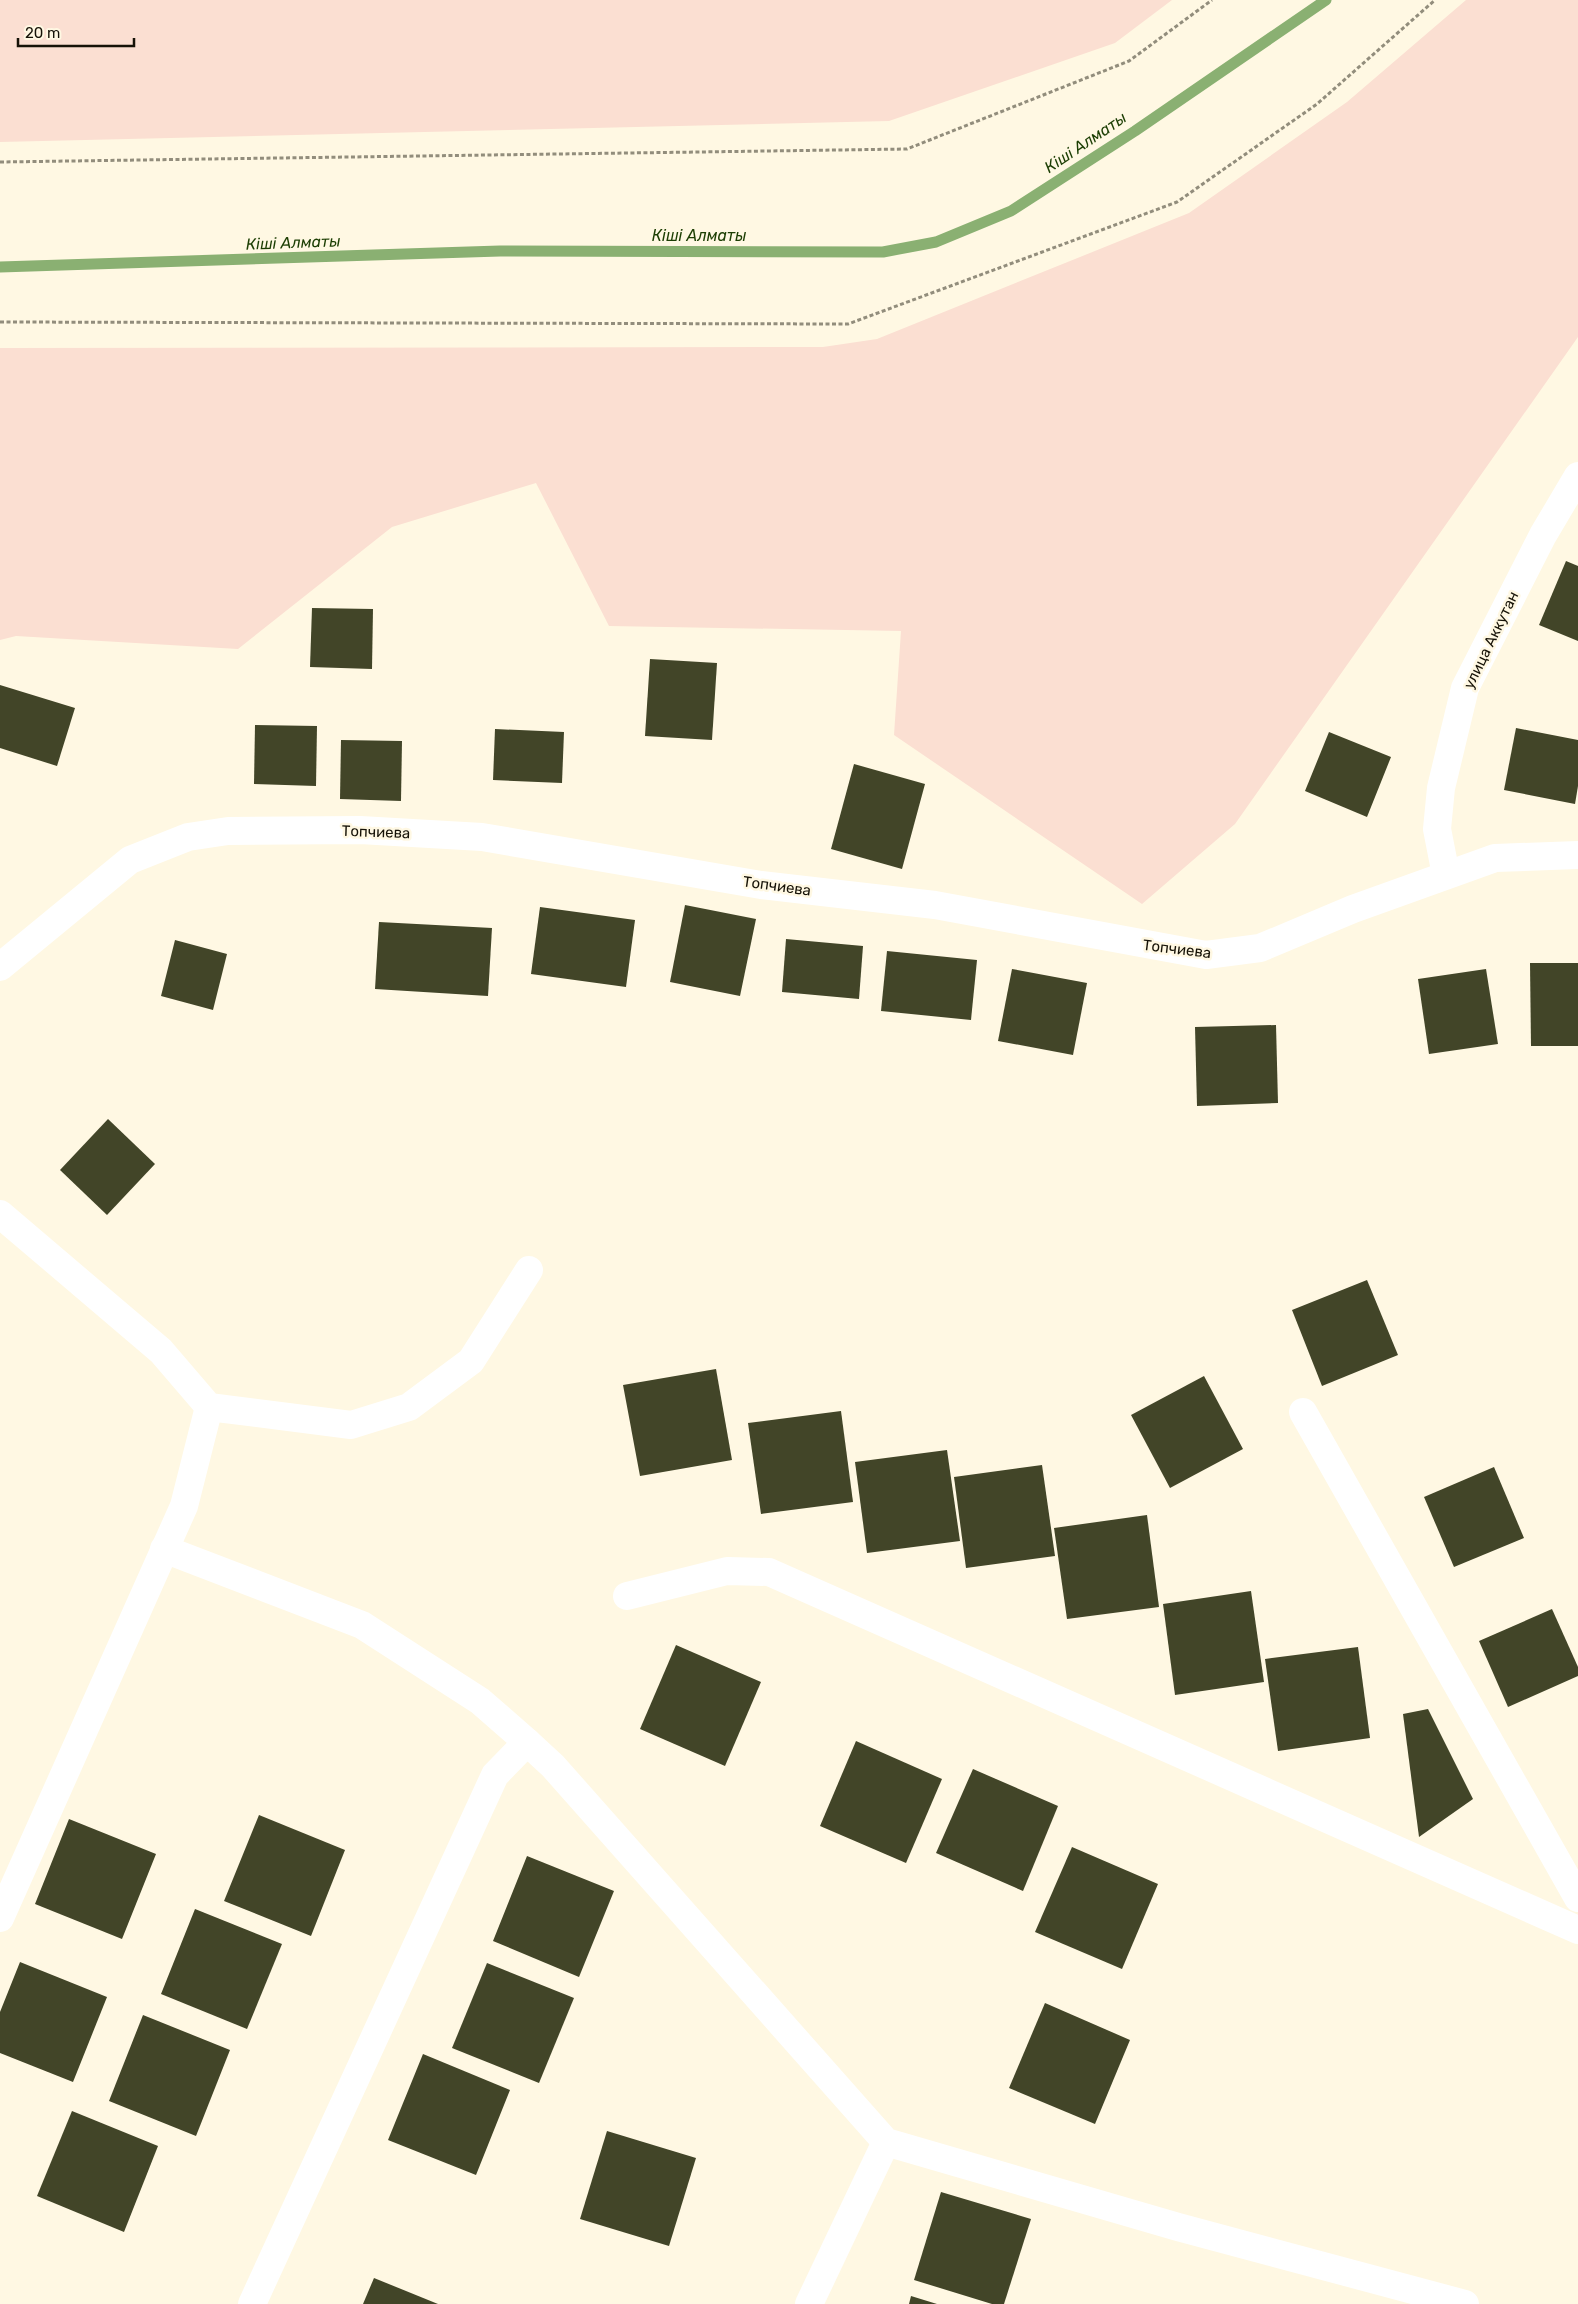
<svg xmlns="http://www.w3.org/2000/svg" width="1578" height="2304" viewBox="0 0 1578 2304" font-family="Rubik,sans-serif">
<rect width="100%" height="100%" fill="#fff8e3"/>
<g fill="#fbdfd2">
<polygon points="0,0 1172,0 1115,43 889,121 0,142"/>
<polygon points="1466,0 1578,0 1578,337 1235,824 1142,904 894,735 901,631 609,626 536,483 392,527 238,649 16,636 0,640 0,348 823,347 877,339 1189,213 1347,102"/>
</g>
<g fill="none" stroke-linecap="round" stroke-linejoin="round">
<polyline stroke="#8ab072" stroke-width="11" points="0,267 500,251 883,252 936,242 1011,211 1135,131 1326,0"/>
</g>
<g fill="#424528">
<polygon points="1566,561 1578,566 1578,641 1539,625"/>
<polygon points="312,608 373,609 372,669 310,667"/>
<polygon points="650,659 717,663 712,740 645,736"/>
<polygon points="0,685 75,708 57,766 0,748"/>
<polygon points="255,725 317,726 316,786 254,784"/>
<polygon points="1516,728 1578,740 1578,786 1575,804 1504,790"/>
<polygon points="495,729 564,732 562,783 493,780"/>
<polygon points="1329,732 1391,757 1367,817 1305,791"/>
<polygon points="341,740 402,741 401,801 340,799"/>
<polygon points="854,764 925,784 902,869 831,849"/>
<polygon points="685,905 756,919 740,996 670,982"/>
<polygon points="540,907 635,920 626,987 531,974"/>
<polygon points="379,922 492,928 488,996 375,989"/>
<polygon points="786,939 863,946 859,999 782,992"/>
<polygon points="175,940 227,954 213,1010 161,996"/>
<polygon points="887,951 977,960 971,1020 881,1011"/>
<polygon points="1530,963 1578,963 1578,1046 1531,1046"/>
<polygon points="1012,969 1087,983 1073,1055 998,1041"/>
<polygon points="1486,969 1498,1044 1429,1054 1418,979"/>
<polygon points="1276,1025 1278,1103 1197,1106 1195,1027"/>
<polygon points="108,1119 155,1164 107,1215 60,1170"/>
<polygon points="1367,1280 1398,1355 1322,1386 1292,1310"/>
<polygon points="716,1369 732,1460 640,1476 623,1385"/>
<polygon points="1204,1376 1243,1449 1170,1488 1131,1415"/>
<polygon points="841,1411 853,1502 761,1514 748,1423"/>
<polygon points="947,1450 960,1541 867,1553 855,1462"/>
<polygon points="1042,1465 1055,1556 966,1568 954,1477"/>
<polygon points="1494,1467 1524,1538 1454,1567 1424,1497"/>
<polygon points="1147,1515 1159,1607 1067,1619 1054,1528"/>
<polygon points="1251,1591 1264,1682 1175,1695 1163,1604"/>
<polygon points="1552,1609 1578,1667 1578,1676 1508,1707 1479,1641"/>
<polygon points="676,1645 761,1682 725,1766 640,1729"/>
<polygon points="1358,1647 1370,1738 1278,1751 1265,1659"/>
<polygon points="1428,1709 1473,1799 1419,1837 1403,1714"/>
<polygon points="856,1741 942,1779 906,1863 820,1826"/>
<polygon points="973,1769 1058,1806 1023,1891 936,1853"/>
<polygon points="259,1815 345,1850 311,1936 224,1901"/>
<polygon points="69,1819 156,1854 122,1939 35,1904"/>
<polygon points="1072,1847 1158,1884 1122,1969 1035,1932"/>
<polygon points="527,1856 614,1891 579,1977 493,1941"/>
<polygon points="195,1909 282,1944 247,2029 161,1994"/>
<polygon points="20,1962 107,1997 73,2082 0,2053 0,2012"/>
<polygon points="487,1963 574,1998 539,2083 452,2048"/>
<polygon points="1045,2003 1130,2040 1095,2124 1009,2088"/>
<polygon points="143,2015 230,2050 196,2136 109,2101"/>
<polygon points="423,2054 510,2090 476,2175 388,2140"/>
<polygon points="72,2111 158,2146 124,2232 37,2196"/>
<polygon points="607,2131 696,2158 669,2246 580,2219"/>
<polygon points="941,2192 1031,2219 1004,2304 992,2304 914,2280"/>
<polygon points="374,2278 438,2304 363,2304"/>
<polygon points="911,2296 937,2304 909,2304"/>
</g>
<g fill="none" stroke-linecap="round" stroke-linejoin="round">
<g stroke="#928d7c" stroke-width="3" stroke-dasharray="4 2.5" stroke-linecap="butt">
<polyline points="0,162 907,149 1129,61 1212,0"/>
<polyline points="0,322 848,324 1177,202 1317,104 1435,0"/>
</g>
<g stroke="#fff" stroke-width="28">
<polyline points="1446,875 1437,829 1441,788 1465,688 1543,535 1578,476"/>
<polyline points="0,967 130,860 188,837 228,831 360,830 482,837 761,885 935,905 1206,955 1260,948 1353,909 1495,858 1578,855"/>
<polyline points="0,1214 161,1351 209,1407 351,1425 409,1407 471,1361 529,1270"/>
<polyline points="1303,1412 1578,1898"/>
<polyline points="164,1549 362,1625 480,1701 527,1742"/>
<polyline points="627,1596 727,1571 769,1572 1578,1930"/>
<polyline points="0,1918 184,1506 209,1407"/>
<polyline points="252,2304 495,1775 527,1742 553,1766 886,2142 1178,2227 1465,2304"/>
<polyline points="809,2304 886,2142"/>
</g>
</g>
<g text-anchor="middle" stroke-width="5" stroke-linejoin="round" paint-order="stroke">
<g font-size="15" fill="#161207" stroke="#fff8e3">
<text transform="translate(1491 640) rotate(-64)" y="5">улица Аккутан</text>
<text transform="translate(376 832) rotate(2)" y="5">Топчиева</text>
<text transform="translate(777 886) rotate(8)" y="5">Топчиева</text>
<text transform="translate(1177 949) rotate(7)" y="5">Топчиева</text>
</g>
<g font-size="16" font-style="italic" fill="#1c3e03" stroke="#fff8e3">
<text transform="translate(1085 142) rotate(-34)" y="6">Кіші Алматы</text>
<text x="699" y="241">Кіші Алматы</text>
<text transform="translate(293 242) rotate(-2)" y="6">Кіші Алматы</text>
</g>
</g>
<path d="M18 38v8h116v-8" fill="none" stroke="#161207" stroke-width="2.5"/>
<text x="25" y="38" font-size="15" fill="#161207" stroke="#fff8e3" stroke-width="4" paint-order="stroke">20 m</text>
</svg>
